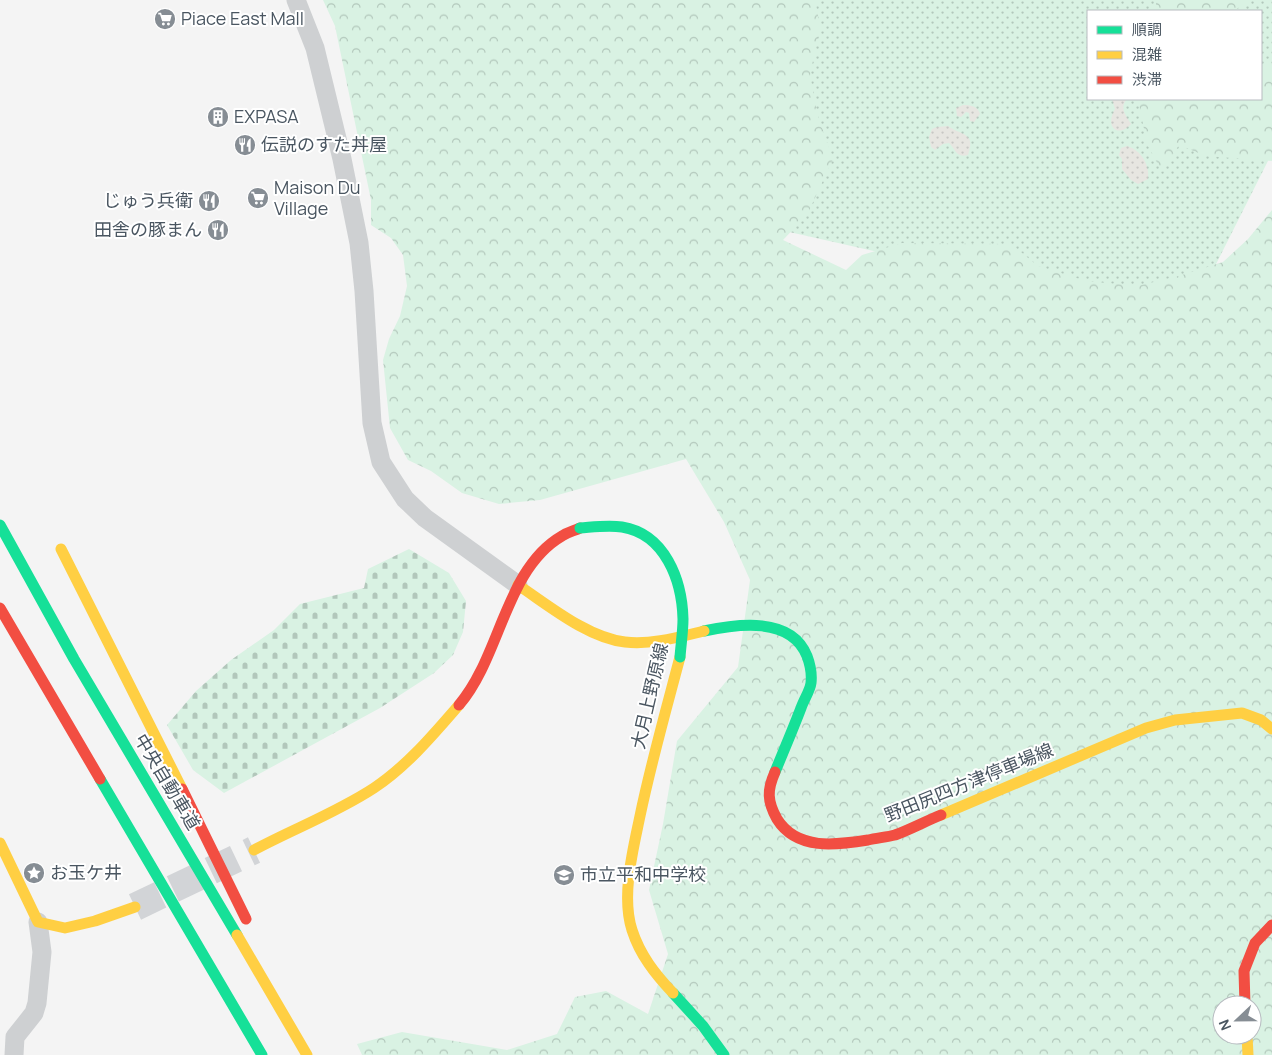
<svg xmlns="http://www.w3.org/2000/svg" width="1272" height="1055" viewBox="0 0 1272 1055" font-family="Manrope,'Noto Sans JP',sans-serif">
<defs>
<pattern id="grass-dots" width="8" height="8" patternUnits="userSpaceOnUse" patternTransform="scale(1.25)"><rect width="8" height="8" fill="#d9f2e3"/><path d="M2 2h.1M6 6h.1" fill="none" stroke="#b2c7bb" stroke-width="1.8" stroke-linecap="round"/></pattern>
<pattern id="forest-crowns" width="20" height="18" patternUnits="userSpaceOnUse" patternTransform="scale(1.25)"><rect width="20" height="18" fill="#d9f2e3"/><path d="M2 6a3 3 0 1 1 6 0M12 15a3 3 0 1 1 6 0" fill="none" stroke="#b2c7bb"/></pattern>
<pattern id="sand-dots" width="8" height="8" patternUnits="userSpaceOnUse" patternTransform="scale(1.25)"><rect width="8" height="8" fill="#e7e6e1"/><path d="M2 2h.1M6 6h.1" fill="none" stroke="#c8c7c4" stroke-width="1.8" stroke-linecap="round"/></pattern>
<pattern id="cemetery-stones" width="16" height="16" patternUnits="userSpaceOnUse" patternTransform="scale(1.25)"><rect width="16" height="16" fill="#d9f2e3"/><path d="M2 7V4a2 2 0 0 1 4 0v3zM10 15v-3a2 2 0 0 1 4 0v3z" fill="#b2c7bb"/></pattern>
</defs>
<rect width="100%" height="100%" fill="#f4f4f4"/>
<path fill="url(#grass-dots)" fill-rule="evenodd" d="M653,0h619v153l-75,149h-97l-324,-73zM1088,11h173v88h-173z"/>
<g fill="url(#forest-crowns)" fill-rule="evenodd">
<path d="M323,0h492l5,26 -10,49 7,38 16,46 -26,56 -24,25 63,30 16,-15 40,-12 109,1 27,22 48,15 51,5 42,-10 44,-14 25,-23 24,-29v845h-910l-5,-11 45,-12 105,18 50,-16 18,-37 31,-6 42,23 20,-60 -19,-64 14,-66 14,-83 61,-74 12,-87 -26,-58 -38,-63 -146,41 -41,4 -37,-11 -31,-22 -23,-11 -18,-32 -7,-68 6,-21 11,-23 7,-30 -4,-31 -12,-17 -20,-13v-25l-36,-174zM1222,1005h30v30h-30z"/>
<polygon points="1156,0 1252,0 1233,11 1156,11"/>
<polygon points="1272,64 1272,161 1206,156 1179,145 1162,172 1147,144 1138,99 1261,99 1261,67"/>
</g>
<g fill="url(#sand-dots)">
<path d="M1112,99h15c-8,9 -1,16 4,25 -12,14 -27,4 -16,-15z"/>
<path d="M963,105c7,0 15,1 17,9l-6,8 -4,-1 -1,-8 -3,-1 -5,5 -4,-1 -1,-8z"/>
<path d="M948,126c14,10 28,6 20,29 -12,3 -12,-5 -19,-12l-6,1 -8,6 -4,-3 -2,-10 3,-8 5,-2z"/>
<path d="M1127,146c14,4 23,19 21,33l-10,5 -7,-4 -9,-11v-10l-3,-4 2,-7z"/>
</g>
<polygon fill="url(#cemetery-stones)" points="409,549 449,573 466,601 463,632 453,655 434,673 380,708 224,793 193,770 167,725 196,691 231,660 274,630 300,604 364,588 368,569"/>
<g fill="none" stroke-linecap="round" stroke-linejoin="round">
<polyline stroke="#d2d4d7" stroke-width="28" stroke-dasharray="28 14" stroke-linecap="butt" points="135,907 254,850"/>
<g stroke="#ced0d2" stroke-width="19">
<polyline points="296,0 315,48 342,159 359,243 364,291 372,423 381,462 405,499 425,518 518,585"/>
<polyline points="14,1055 15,1037 34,1013 37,1003 42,952 38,922"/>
</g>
<g stroke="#16e098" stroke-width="11">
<polyline points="0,525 74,659 237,935"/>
<path d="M704,631c33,-7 87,-15 103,25 3,8 5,18 4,27 -1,8 -7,16 -10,25 -8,21 -17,42 -26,64"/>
<polyline points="100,779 262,1055"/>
<polyline points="673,993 703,1026 724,1055"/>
</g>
<g stroke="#ffcf43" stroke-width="11">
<polyline points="61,549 182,789"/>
<path d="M518,585c30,20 70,53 107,57 27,3 54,-5 79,-11"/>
<polyline points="941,815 1146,728 1175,720 1242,713 1261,720 1272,729"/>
<polyline points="0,843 38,922 65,928 95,921 135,907"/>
<path d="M254,850c39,-21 82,-37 120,-62 33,-22 59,-53 85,-83"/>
<polyline points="237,935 307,1055"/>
<path d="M673,993c-18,-19 -33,-38 -41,-63 -11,-34 1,-80 8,-114 11,-53 26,-106 40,-159"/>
<polyline points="1247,1035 1248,1055"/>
</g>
<g stroke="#f24e42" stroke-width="11">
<polyline points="0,608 100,779"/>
<path d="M459,705c42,-49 46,-136 103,-169 6,-4 12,-5 18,-8"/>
<path d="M775,772c-8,18 -8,29 2,47 20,32 60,26 91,21 9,-2 19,-3 27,-5 16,-6 31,-14 46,-20"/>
<polyline points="182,789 246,919"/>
<polyline points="1245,1005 1244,971 1255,943 1272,925"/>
</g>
<path stroke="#16e098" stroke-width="11" d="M580,528c14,-1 28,-3 42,-1 43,7 60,53 61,92 0,12 -2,25 -3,38"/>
</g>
<defs>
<g id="supermarket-disc" transform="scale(1.125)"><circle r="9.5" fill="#868d94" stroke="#fff"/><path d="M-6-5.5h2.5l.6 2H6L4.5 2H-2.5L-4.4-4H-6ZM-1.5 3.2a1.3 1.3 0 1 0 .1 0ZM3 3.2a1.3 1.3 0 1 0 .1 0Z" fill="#fff"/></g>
<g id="building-disc" transform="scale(1.125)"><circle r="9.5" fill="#868d94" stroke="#fff"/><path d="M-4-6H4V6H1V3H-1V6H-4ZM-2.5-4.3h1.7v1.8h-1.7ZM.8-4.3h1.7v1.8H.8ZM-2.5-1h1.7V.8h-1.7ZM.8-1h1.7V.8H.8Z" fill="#fff"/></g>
<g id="restaurant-disc" transform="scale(1.125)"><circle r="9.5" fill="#868d94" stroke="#fff"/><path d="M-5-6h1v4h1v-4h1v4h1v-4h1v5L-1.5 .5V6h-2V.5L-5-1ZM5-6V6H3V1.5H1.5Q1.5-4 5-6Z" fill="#fff"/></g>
<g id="sight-disc" transform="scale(1.125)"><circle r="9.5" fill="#868d94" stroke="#fff"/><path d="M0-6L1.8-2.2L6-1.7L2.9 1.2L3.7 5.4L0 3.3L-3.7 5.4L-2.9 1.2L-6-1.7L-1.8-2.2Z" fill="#fff"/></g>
<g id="school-disc" transform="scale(1.125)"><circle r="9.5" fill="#868d94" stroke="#fff"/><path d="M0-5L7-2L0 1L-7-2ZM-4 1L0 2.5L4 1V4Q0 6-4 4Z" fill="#fff"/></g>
</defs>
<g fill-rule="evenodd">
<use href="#supermarket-disc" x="165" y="19"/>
<use href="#building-disc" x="218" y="117"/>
<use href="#restaurant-disc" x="245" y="145"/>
<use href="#supermarket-disc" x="258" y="198"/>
<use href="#restaurant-disc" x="209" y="201"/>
<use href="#restaurant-disc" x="218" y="230"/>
<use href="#sight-disc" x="34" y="873"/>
<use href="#school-disc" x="564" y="875"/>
</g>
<g text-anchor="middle" stroke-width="4" stroke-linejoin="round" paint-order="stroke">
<g font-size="18" fill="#4a5661" stroke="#fff" text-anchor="start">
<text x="181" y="25">Piace East Mall</text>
<text x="234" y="123">EXPASA</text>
<text x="261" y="151">伝説のすた丼屋</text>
<text x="274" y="194">Maison Du<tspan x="274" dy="21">Village</tspan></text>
<text x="193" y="207" text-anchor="end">じゅう兵衛</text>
<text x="202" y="236" text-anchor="end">田舎の豚まん</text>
<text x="50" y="879">お玉ケ井</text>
<text x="580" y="881">市立平和中学校</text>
</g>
<g font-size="18" fill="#4a5661" stroke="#fff">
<text transform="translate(650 696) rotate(-77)" y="6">大月上野原線</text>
<text transform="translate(167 782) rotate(59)" y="6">中央自動車道</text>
<text transform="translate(969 783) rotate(-22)" y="6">野田尻四方津停車場線</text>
</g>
</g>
<rect x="1087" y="10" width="175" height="90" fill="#ffffff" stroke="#b7bbc0"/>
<rect x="1097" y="26" width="25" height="8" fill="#16e098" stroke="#b7bbc0"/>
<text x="1132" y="35" font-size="15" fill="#4a5661">順調</text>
<rect x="1097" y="51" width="25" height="8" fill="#ffcf43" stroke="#b7bbc0"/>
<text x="1132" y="60" font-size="15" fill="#4a5661">混雑</text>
<rect x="1097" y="76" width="25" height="8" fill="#f24e42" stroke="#b7bbc0"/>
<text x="1132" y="85" font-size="15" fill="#4a5661">渋滞</text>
<g transform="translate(1237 1020) rotate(248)"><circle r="24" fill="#ffffff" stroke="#b7bbc0"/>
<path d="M0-4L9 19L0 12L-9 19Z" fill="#868d94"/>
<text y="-8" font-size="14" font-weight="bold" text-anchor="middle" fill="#4a5661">N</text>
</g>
</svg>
